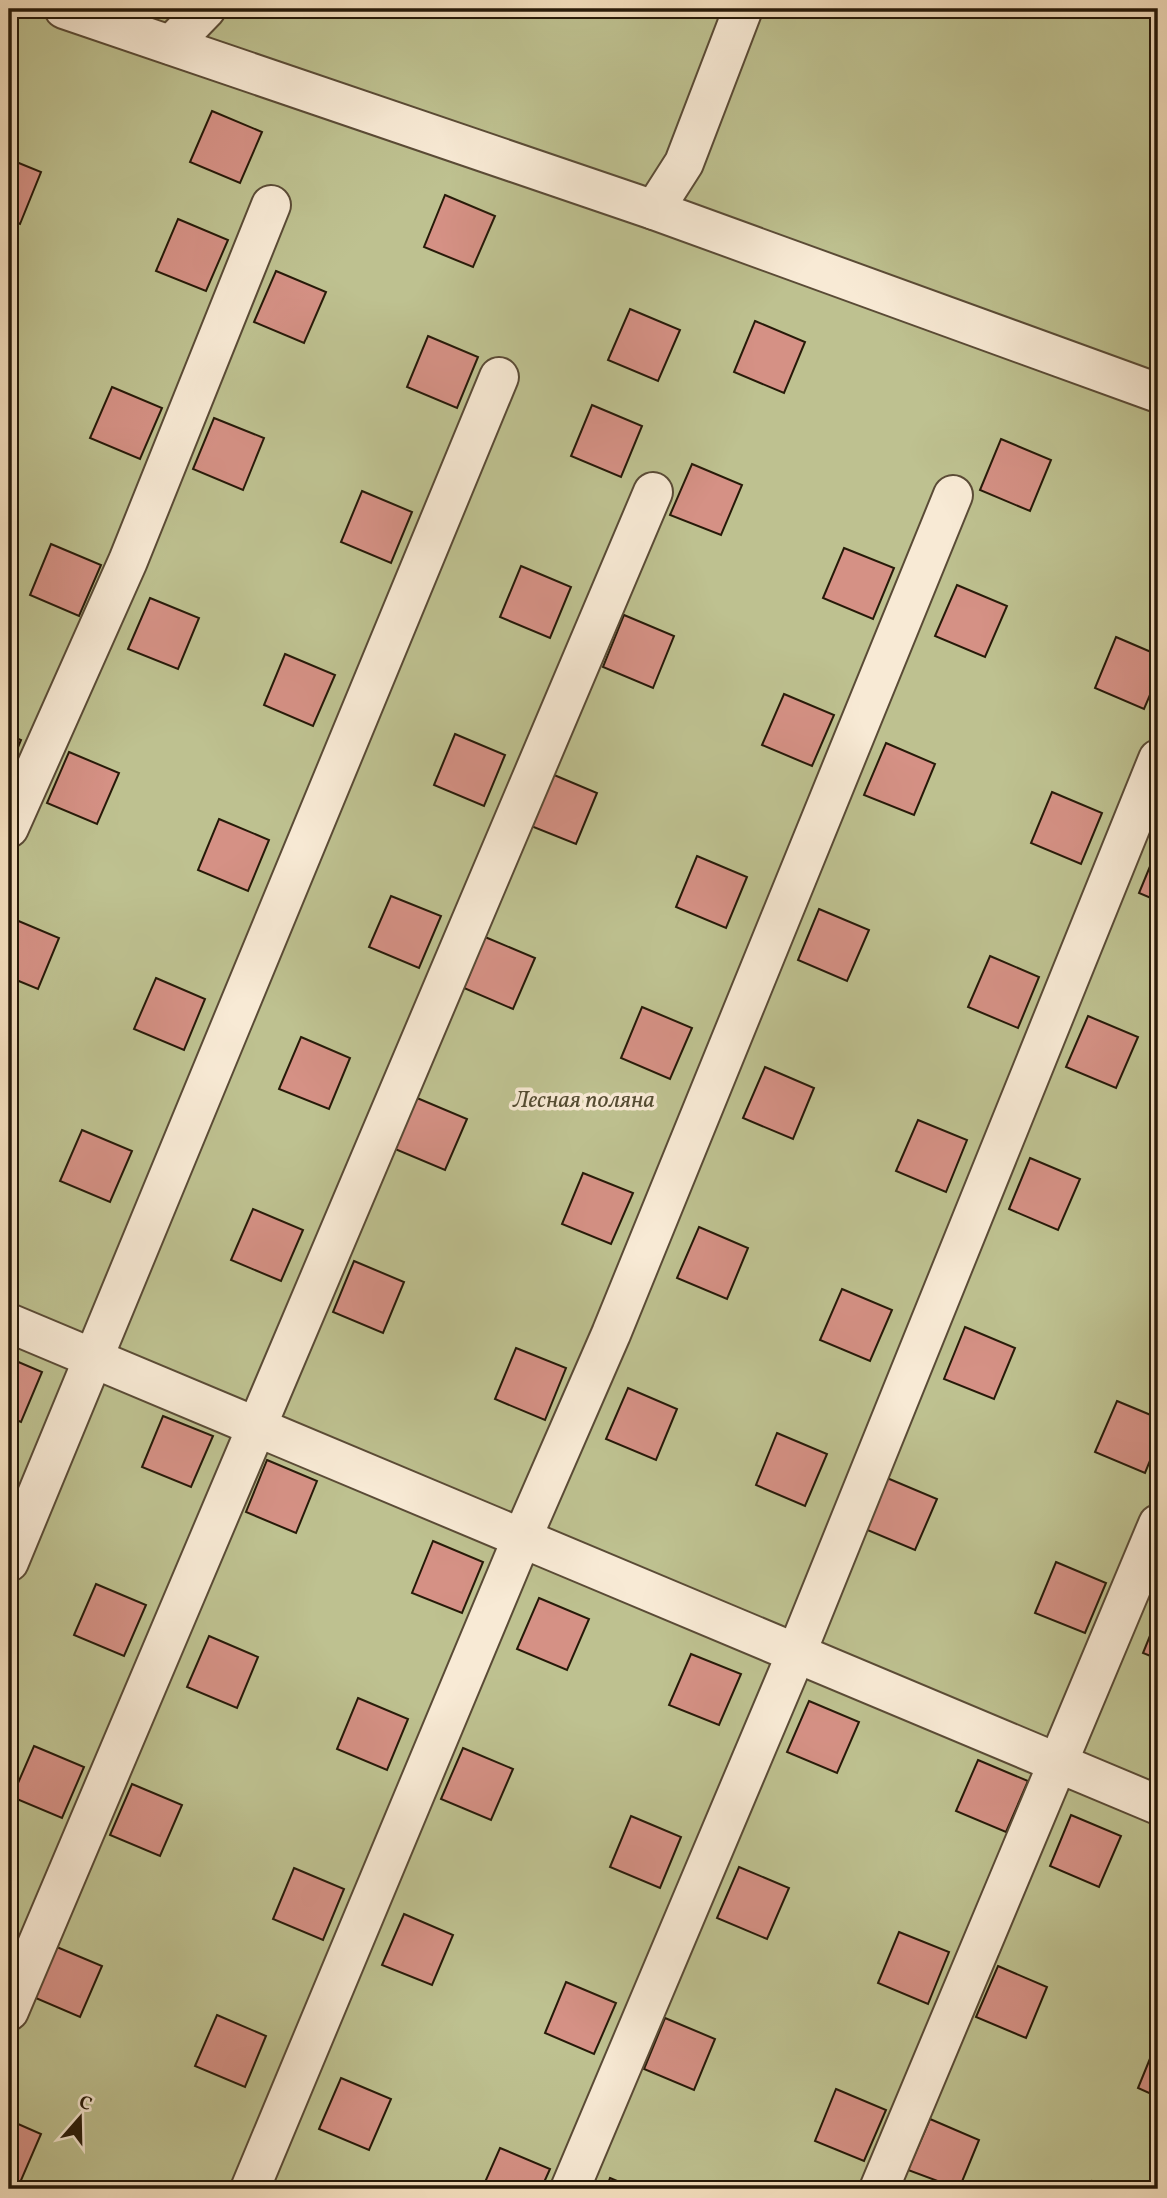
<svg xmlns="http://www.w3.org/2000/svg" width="1167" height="2198" viewBox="0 0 1167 2198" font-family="Vollkorn,serif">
<rect width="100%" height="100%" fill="#f4dfbe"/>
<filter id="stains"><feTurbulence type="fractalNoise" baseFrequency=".00286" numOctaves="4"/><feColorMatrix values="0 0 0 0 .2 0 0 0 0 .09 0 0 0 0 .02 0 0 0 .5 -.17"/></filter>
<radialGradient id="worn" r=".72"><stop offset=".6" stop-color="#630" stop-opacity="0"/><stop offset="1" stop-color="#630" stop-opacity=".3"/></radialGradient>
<rect fill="#bec190" stroke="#726e4c" stroke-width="2" x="9" y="9" width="1149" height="2180"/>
<g fill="#d59185" stroke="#271a09" stroke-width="2">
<polygon points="212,111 262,132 240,183 190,162"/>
<polygon points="9,159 41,172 20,224 9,219"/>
<polygon points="445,195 495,216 473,267 424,247"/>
<polygon points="178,219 228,240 206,291 156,271"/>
<polygon points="276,271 326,292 304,343 254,322"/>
<polygon points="630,309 680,330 658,381 608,360"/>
<polygon points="755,321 805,342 784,393 734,372"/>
<polygon points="428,336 478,357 457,408 407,387"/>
<polygon points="112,387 162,408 140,459 90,438"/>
<polygon points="592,405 642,426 621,477 571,456"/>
<polygon points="214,418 264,438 243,490 193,469"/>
<polygon points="1001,439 1051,460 1030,511 980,490"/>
<polygon points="692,464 742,485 721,535 670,515"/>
<polygon points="362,491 412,512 391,563 341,542"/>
<polygon points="51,544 101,565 79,616 30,595"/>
<polygon points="844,548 894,568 873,619 823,598"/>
<polygon points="521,566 571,587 550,638 500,617"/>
<polygon points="957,585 1007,606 985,657 935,636"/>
<polygon points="150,598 199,618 178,669 128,649"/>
<polygon points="624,615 674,636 653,688 603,667"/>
<polygon points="1116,637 1158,655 1158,676 1144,709 1095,688"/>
<polygon points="285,654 335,675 313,726 264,705"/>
<polygon points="784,694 834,715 812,766 762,745"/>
<polygon points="455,734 505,755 484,806 434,785"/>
<polygon points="9,735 21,740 9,769"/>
<polygon points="886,743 935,764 914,815 864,795"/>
<polygon points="69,752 119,773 97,824 47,803"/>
<polygon points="547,772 597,793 576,844 526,824"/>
<polygon points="1052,792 1102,813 1081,864 1031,843"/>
<polygon points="219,819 269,840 248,891 198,870"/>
<polygon points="1158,847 1158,901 1139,893"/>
<polygon points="697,856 747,877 726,928 676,907"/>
<polygon points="391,896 441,916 419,968 369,947"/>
<polygon points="819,909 869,930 847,981 798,960"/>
<polygon points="9,917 59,938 38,989 9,977"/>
<polygon points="485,937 535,958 513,1009 464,988"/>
<polygon points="990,956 1039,977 1018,1028 968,1007"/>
<polygon points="156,978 205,999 184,1050 134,1029"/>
<polygon points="642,1007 692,1028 670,1079 621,1058"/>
<polygon points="1088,1016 1138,1037 1116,1088 1066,1067"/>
<polygon points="301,1037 350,1058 329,1109 279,1089"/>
<polygon points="765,1067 814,1088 793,1139 743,1118"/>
<polygon points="417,1098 467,1119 445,1170 395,1149"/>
<polygon points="918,1120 967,1140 946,1192 896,1171"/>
<polygon points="82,1130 132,1151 110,1202 60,1181"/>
<polygon points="1030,1158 1080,1179 1058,1230 1009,1209"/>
<polygon points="583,1173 633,1193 611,1244 562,1224"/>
<polygon points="253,1209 303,1230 281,1281 231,1260"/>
<polygon points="699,1227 748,1248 727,1299 677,1278"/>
<polygon points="354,1261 404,1282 383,1333 333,1312"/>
<polygon points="842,1289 892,1310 870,1361 820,1340"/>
<polygon points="965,1327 1015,1348 994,1399 944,1379"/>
<polygon points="516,1348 566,1368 545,1420 495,1399"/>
<polygon points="9,1358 42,1372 21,1422 9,1417"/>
<polygon points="628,1388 677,1409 656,1460 606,1439"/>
<polygon points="1117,1401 1158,1418 1158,1441 1145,1473 1095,1452"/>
<polygon points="163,1416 213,1436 191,1487 142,1467"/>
<polygon points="777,1433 827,1454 805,1506 756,1485"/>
<polygon points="267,1460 317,1481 296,1533 246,1512"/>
<polygon points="887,1478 937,1499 915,1550 865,1529"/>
<polygon points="433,1541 483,1562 462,1613 412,1593"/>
<polygon points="1056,1562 1106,1583 1085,1633 1035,1613"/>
<polygon points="96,1584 146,1605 124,1656 74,1635"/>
<polygon points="539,1598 589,1619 567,1670 517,1649"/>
<polygon points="1158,1616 1158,1659 1143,1653"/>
<polygon points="209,1636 258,1657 237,1708 187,1687"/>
<polygon points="691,1654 741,1674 719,1725 669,1705"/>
<polygon points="358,1698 408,1719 387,1770 337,1749"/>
<polygon points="809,1701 859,1722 837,1773 787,1752"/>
<polygon points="34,1746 84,1767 62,1818 12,1797"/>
<polygon points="463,1748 513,1769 491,1820 441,1799"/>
<polygon points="978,1760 1028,1781 1006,1832 956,1811"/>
<polygon points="132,1784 182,1805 160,1856 110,1835"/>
<polygon points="1071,1815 1121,1836 1099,1887 1050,1866"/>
<polygon points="631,1816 681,1837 660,1888 610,1867"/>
<polygon points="739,1867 789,1888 767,1939 717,1918"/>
<polygon points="294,1868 344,1889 323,1940 273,1919"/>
<polygon points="404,1914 453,1935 432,1985 382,1965"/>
<polygon points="899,1932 949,1952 928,2004 878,1983"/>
<polygon points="52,1945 102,1966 80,2017 31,1996"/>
<polygon points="998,1966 1047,1987 1026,2038 976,2017"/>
<polygon points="566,1982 616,2003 594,2054 545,2033"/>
<polygon points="217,2015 266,2036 245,2087 195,2066"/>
<polygon points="665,2018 715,2039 694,2090 644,2069"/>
<polygon points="1158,2039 1158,2097 1138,2088"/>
<polygon points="341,2078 391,2099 369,2150 319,2129"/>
<polygon points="836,2089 886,2110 864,2161 815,2141"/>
<polygon points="930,2119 979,2140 959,2189 908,2170"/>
<polygon points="9,2120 41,2134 19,2185 9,2180"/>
<polygon points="500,2148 550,2169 541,2189 482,2189"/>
<polygon points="610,2178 636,2189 606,2189"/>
<polygon points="1092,2181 1111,2189 1088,2189"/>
</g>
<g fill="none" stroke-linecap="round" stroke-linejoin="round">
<g stroke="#5a4b36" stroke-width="42">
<g id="minor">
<polyline points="64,9 654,210 1158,393"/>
<polyline points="171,45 206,9"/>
<polyline points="654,210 684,163 743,9"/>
<polyline points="9,828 128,561 271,205"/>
<polyline points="9,1323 1158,1805"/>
<polyline points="9,1562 499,377"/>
<polyline points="9,2011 653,492"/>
<polyline points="250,2189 522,1538 611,1334 953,495"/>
<polyline points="570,2189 796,1654 1158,759"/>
<polyline points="879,2189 1158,1524"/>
</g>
</g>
<use href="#minor" stroke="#f8ead5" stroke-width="38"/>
</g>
<g text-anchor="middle" stroke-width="7" stroke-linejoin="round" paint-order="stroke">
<g font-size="24" font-style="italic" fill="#544c32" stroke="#f8ead5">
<text x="584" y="1107">Лесная поляна</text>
</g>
</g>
<rect width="1167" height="2198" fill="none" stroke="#f4dfbe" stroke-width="35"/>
<rect x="10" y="10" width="1146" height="2177" fill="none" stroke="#271a09" stroke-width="3.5"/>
<rect x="18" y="18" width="1132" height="2163" fill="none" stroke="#271a09" stroke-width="2"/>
<g transform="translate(80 2118) rotate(20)" stroke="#f8ead5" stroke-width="5" paint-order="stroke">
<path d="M0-5L12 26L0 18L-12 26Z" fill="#271a09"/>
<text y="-10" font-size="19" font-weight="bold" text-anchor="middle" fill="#271a09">С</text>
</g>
<rect width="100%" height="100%" filter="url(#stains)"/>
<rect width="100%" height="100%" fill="url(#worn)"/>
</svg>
